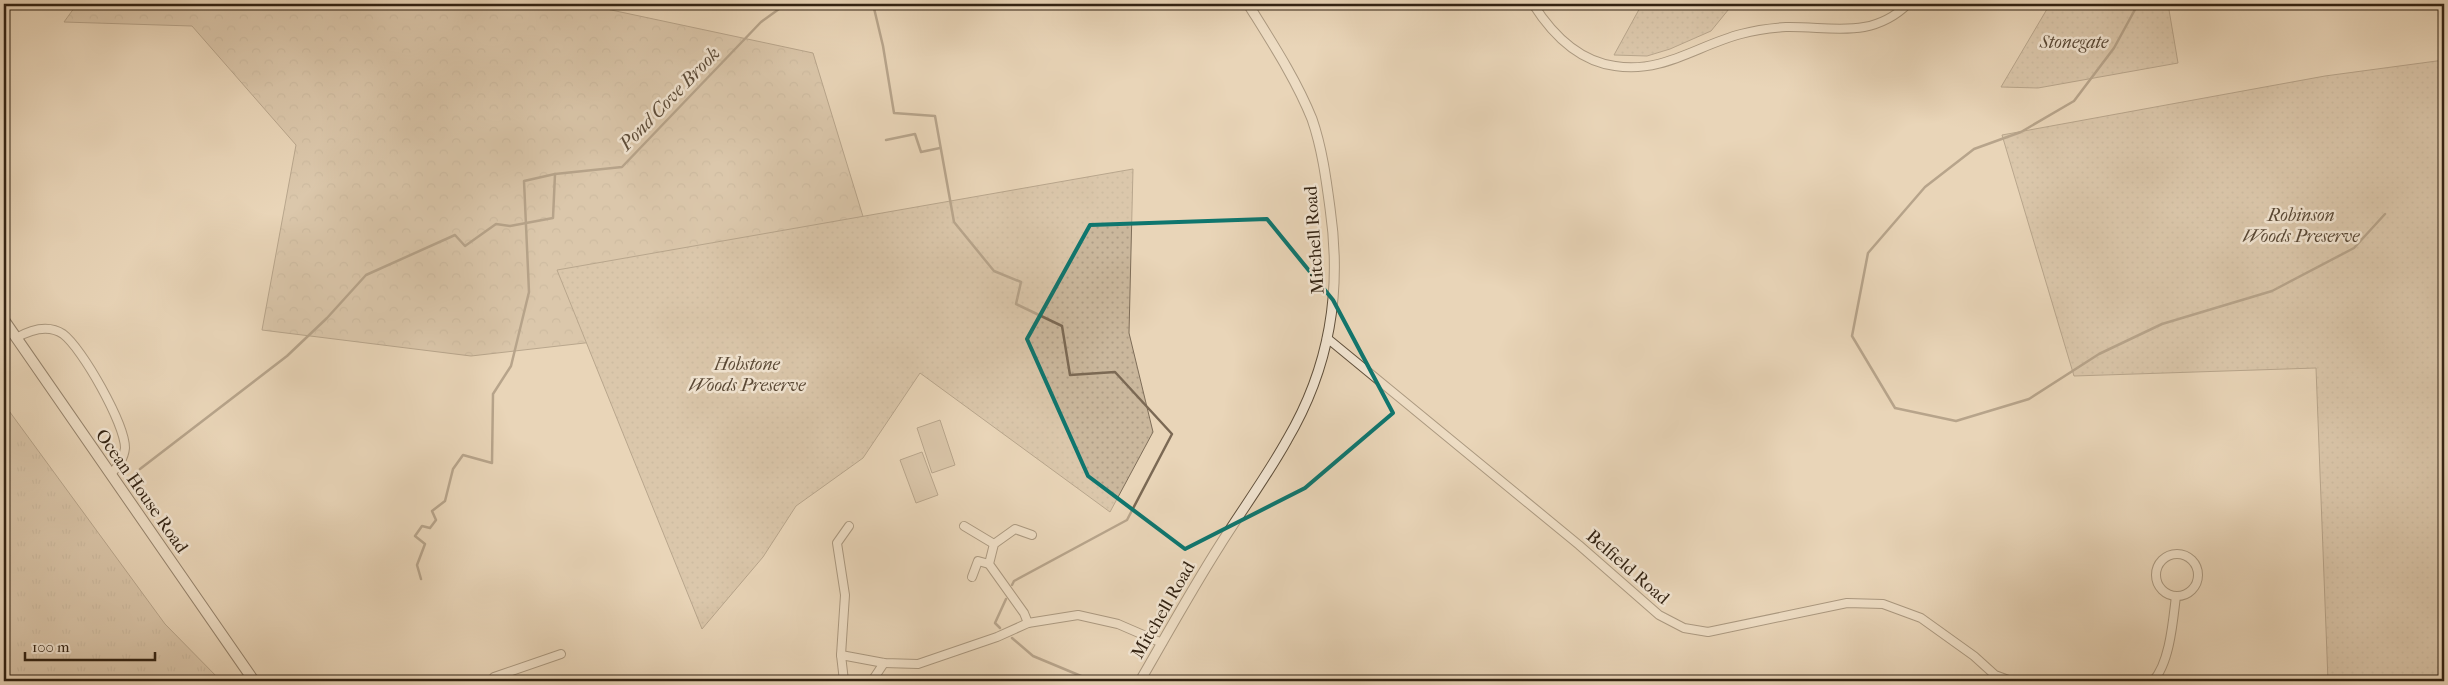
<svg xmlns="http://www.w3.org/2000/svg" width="2448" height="685" viewBox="0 0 2448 685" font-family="'IM FELL French Canon',serif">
<defs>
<pattern id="grass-tufts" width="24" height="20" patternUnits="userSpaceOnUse" patternTransform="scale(1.25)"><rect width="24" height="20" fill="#cab79c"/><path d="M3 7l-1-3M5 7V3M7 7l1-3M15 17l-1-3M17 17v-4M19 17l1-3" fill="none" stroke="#ae9d86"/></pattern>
<pattern id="forest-crowns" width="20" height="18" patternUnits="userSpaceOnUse" patternTransform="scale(1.25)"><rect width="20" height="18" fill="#cab79c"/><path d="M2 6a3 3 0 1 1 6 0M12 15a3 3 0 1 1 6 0" fill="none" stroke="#ae9d86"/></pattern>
<pattern id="park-dots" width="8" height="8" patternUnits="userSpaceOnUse" patternTransform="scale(1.25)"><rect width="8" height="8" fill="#cab79c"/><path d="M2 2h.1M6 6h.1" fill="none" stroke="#ae9d86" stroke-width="1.8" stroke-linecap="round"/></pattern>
</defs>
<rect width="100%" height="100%" fill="#e9d5b8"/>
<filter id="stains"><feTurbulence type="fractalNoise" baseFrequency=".004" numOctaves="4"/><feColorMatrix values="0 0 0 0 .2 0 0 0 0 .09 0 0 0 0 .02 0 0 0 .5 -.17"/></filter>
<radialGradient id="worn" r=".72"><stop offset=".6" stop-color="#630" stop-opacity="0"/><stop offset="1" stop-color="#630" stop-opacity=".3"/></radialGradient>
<polygon fill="url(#grass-tufts)" stroke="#7e6d58" points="4,404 165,624 221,681 4,681"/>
<polygon fill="url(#forest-crowns)" stroke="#7e6d58" points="77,4 583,4 813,53 891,308 471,356 262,330 296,145 192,26 64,22"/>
<g fill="url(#park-dots)" stroke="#7e6d58">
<polygon points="1642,4 1733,4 1711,31 1670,49 1647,56 1614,55"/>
<polygon points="2050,4 2168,4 2178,63 2038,88 2001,87"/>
<polygon points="2444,60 2444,681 2328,681 2316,368 2074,376 2002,135 2325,76"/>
<polygon points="1133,169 1129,333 1153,432 1110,512 920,373 863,458 796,506 763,557 702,629 557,270"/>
</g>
<g fill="#cab79c" stroke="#7e6d58">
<polygon points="940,420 955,465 932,473 917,428"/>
<polygon points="922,452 938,495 916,503 900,460"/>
</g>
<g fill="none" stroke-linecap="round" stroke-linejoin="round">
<g stroke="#7b6954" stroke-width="2.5">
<polyline points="873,4 883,46 894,113 935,116 954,222 994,271 1021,282 1016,304 1062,326 1070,375 1115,372 1172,434 1127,520 1014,581 1012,585"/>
<polyline points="2138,4 2114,48 2074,101 2021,132 1974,149 1925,187 1868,253 1852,336 1895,408 1956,421 2029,399 2099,354 2162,324 2272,291 2354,248 2385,214"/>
<polyline points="886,140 915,134 921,152 940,148"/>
<polyline points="140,469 287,356 327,318 366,275 455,235 465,246 496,224 510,226 553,218 555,174"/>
<polyline points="421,579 417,565 425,544 415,536 422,526 430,528 436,520 432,511 445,501 453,469 463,455 492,463 493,394 511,366 529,292 524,181 555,174 622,167 761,22 786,4"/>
<polyline points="1000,628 995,623 1006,599"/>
<polyline points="1012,638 1033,656 1093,681"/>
</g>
<g stroke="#60503c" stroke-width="10">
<g id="minor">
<path d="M1533,4c19,30 45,57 82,62 47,8 83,-21 126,-32 15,-4 30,-6 45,-7 45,-1 85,13 122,-23"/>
<path d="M16,338c14,-8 32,-14 47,-4 19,14 62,90 62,114 -1,11 -7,18 -14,26"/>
<polyline points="1327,338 1579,545 1659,615 1684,628 1708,632 1847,603 1883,604 1921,618 1974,656 1995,675 2011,681"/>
<polyline points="964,526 994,544"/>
<circle cx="2177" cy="575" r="21"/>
<polyline points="972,577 978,561 989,564"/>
<polyline points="1028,623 1024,613 989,564 994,544 1015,529 1032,535"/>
<polyline points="841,655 884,663 918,664 997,637 1028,623 1078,615 1118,624 1162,643"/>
<polyline points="491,681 494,677 561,654"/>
<polyline points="844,681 841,655 845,595 837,543 849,526"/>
<polyline points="872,681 884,663"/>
<path d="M2153,681c17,-18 20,-61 23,-85"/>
</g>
</g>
<g stroke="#60503c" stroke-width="11">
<path id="tertiary" d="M1140,681c26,-45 52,-92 80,-136 22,-35 47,-69 67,-105 43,-73 55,-149 43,-232 -4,-30 -8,-60 -18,-89 -16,-40 -41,-78 -64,-115"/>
</g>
<g stroke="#332313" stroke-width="12">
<polyline id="secondary" points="4,320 254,681"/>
</g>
<use href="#minor" stroke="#f1e4d1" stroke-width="8"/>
<use href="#tertiary" stroke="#f1e4d1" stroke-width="9"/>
<use href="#secondary" stroke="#f1e4d1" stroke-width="10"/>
</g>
<path d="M0 0H2448V685H0ZM1267,219l66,81 60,113 -88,75 -120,61 -97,-73 -61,-137 63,-114z" fill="#e9d5b8" fill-opacity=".55" fill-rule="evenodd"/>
<path fill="none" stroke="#0f766e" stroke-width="4" stroke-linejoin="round" d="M1267,219l66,81 60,113 -88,75 -120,61 -97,-73 -61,-137 63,-114z"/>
<g text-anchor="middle" stroke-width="5" stroke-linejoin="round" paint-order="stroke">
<g font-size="18" font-style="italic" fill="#594835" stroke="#f1e4d1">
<text x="2074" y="48">Stonegate</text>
<text x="2301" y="221">Robinson<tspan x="2301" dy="21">Woods Preserve</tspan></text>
<text x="747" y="370">Hobstone<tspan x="747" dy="21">Woods Preserve</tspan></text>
</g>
<g font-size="18" fill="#332313" stroke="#f1e4d1">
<text transform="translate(1314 240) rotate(-94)" y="6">Mitchell Road</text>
<text transform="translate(142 491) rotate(55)" y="6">Ocean House Road</text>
<text transform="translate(1628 567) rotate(41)" y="6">Belfield Road</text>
<text transform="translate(1163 610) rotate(-60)" y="6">Mitchell Road</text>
</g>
<g font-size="19" font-style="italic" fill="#5d4c39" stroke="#f1e4d1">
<text transform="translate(669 98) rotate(-46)" y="7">Pond Cove Brook</text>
</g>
</g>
<rect width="2448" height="685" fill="none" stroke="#e9d5b8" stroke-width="20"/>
<rect x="5" y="5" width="2438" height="675" fill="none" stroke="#332313" stroke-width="2.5"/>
<rect x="10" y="10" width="2428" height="665" fill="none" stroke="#332313"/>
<path d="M25 652v8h130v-8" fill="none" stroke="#332313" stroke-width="2.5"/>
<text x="32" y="652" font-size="15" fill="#332313" stroke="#f1e4d1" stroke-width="4" paint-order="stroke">100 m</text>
<rect width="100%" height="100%" filter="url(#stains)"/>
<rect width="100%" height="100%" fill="url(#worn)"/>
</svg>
